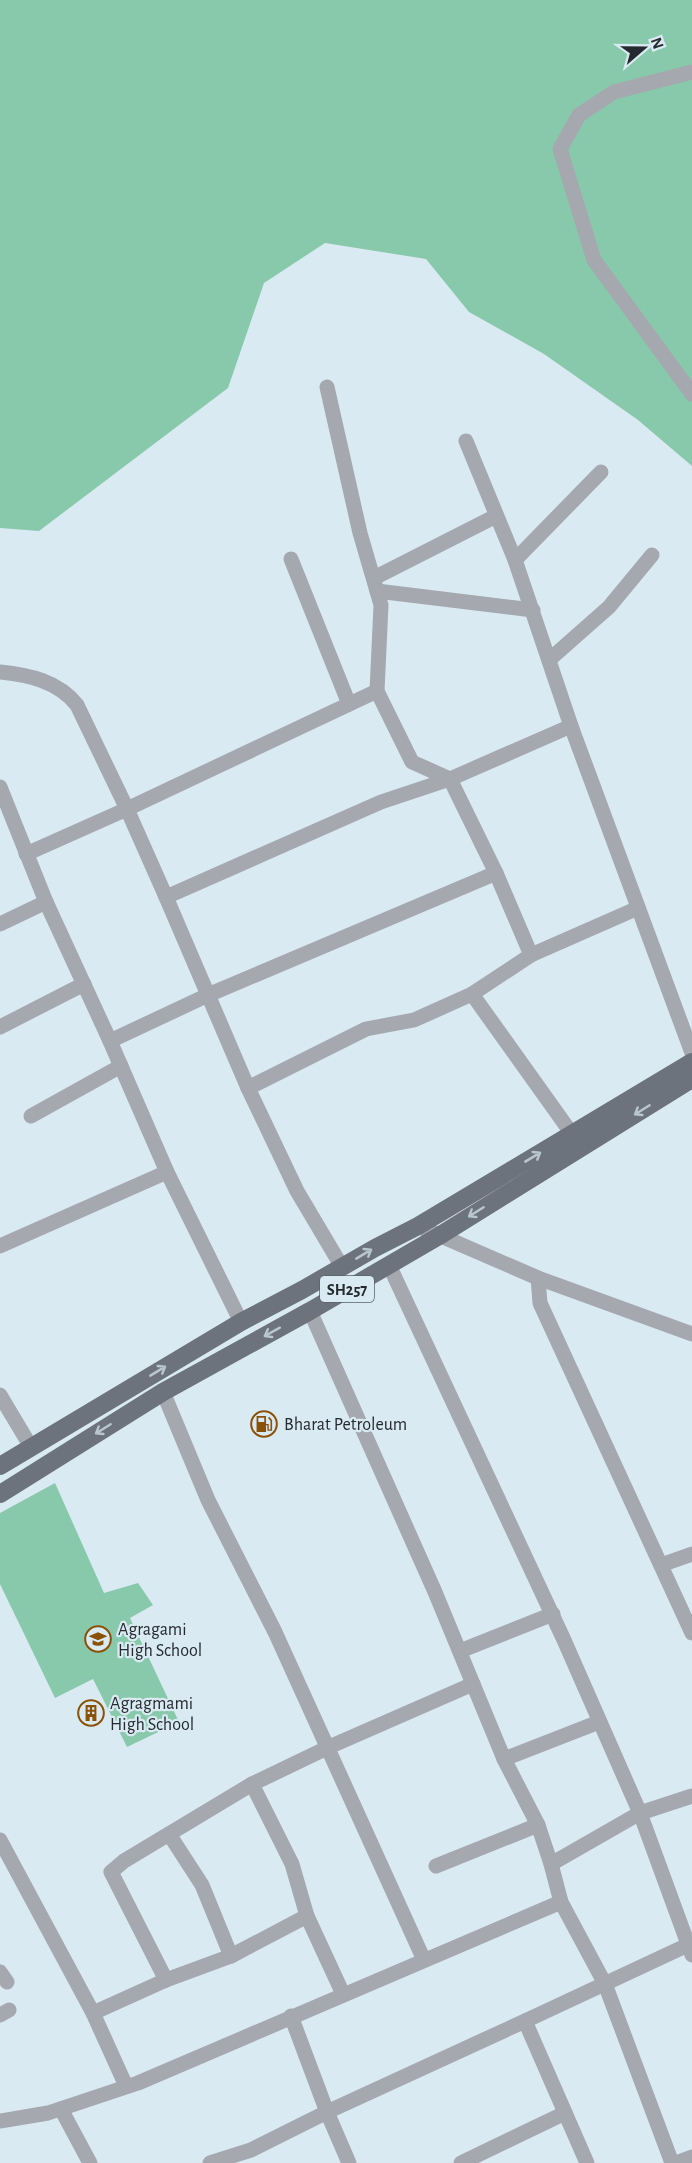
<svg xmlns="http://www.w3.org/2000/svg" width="692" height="2163" viewBox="0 0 692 2163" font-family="'Alegreya Sans',sans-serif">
<rect width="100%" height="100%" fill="#daeaf3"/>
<g fill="#88c9ab">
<polygon points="0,0 692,0 692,466 638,420 544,354 469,312 426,259 325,243 264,283 228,388 39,531 0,528"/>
<polygon points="55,1483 104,1593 138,1583 153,1605 130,1618 179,1722 127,1747 93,1679 55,1698 0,1584 0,1513"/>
</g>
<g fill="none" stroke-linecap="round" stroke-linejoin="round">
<g stroke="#a5a8ae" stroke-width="15">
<polyline points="692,72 614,92 579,115 560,149 594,260 692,394"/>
<polyline points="327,387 360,533 381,605 377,691"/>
<polyline points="466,441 515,560 571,726 692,1053"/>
<polyline points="291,559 349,704"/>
<polyline points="515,560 601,472"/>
<polyline points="374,578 496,516"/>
<polyline points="377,591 533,610"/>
<polyline points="549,660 609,607 652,555"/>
<path d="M0,672c29,3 58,9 77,33l50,104 -101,45"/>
<polyline points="571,726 450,779 496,873 531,955 472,994 572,1134"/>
<polyline points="0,787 46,902 110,1041 167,1172 241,1322"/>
<polyline points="166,897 127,809 377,691 412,762 450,779"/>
<polyline points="0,924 46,902"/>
<polyline points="531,955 638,908"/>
<polyline points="0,1027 84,984"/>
<polyline points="110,1041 208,995 496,873"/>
<polyline points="248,1088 166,897 381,802 450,779"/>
<polyline points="31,1116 121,1066"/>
<polyline points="418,1226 538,1278 692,1334"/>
<polyline points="0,1246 167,1172"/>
<polyline points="389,1265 564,1640 640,1813 692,1796"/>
<polyline points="342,1267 297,1191 248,1088 366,1029 414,1020 472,994"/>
<polyline points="538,1278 540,1303 692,1633"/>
<polyline points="310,1311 435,1592 504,1759 538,1825 551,1864 640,1813 692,1955"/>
<polyline points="163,1392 208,1500 275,1632 424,1960"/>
<polyline points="0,1395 31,1447"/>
<polyline points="661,1565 692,1554"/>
<polyline points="460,1651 553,1614"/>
<polyline points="504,1759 599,1722"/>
<polyline points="252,1784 292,1864 307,1916 343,1994"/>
<polyline points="169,1834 202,1885 231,1956"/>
<polyline points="0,1840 93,2013 166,1980 231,1956 307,1916"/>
<polyline points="436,1866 538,1825"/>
<polyline points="561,1902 605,1984 672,2163"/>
<polyline points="0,1972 7,1982"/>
<polyline points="166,1980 111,1872 124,1861 252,1784 329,1747 473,1684"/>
<polyline points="93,2013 126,2086"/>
<polyline points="0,2015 9,2010"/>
<polyline points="61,2109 90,2163"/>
<polyline points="0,2121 48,2113 138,2083 561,1902 551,1864"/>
<polyline points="210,2163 251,2150 327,2112 291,2016"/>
<polyline points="349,2163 327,2112 525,2021"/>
<polyline points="461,2163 565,2113"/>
<polyline points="587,2163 525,2021 692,1943"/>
<polyline points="676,2163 692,2157"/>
</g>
<g stroke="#6d737d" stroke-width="18">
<polyline points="0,1466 241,1322 302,1290 375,1248 418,1226 692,1062"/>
<polyline points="0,1494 163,1392 310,1311 439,1236 692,1079"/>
</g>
</g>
<defs><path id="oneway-shaft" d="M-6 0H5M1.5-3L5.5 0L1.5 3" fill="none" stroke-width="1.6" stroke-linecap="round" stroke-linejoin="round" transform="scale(1.5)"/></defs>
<g stroke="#b9c6d0">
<use href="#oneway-shaft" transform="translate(642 1110) rotate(148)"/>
<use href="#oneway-shaft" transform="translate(533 1157) rotate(-31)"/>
<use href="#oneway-shaft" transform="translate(476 1212) rotate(148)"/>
<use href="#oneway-shaft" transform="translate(364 1254) rotate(-31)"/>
<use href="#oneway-shaft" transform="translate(272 1332) rotate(151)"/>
<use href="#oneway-shaft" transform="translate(158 1371) rotate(-31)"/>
<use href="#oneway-shaft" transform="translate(103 1429) rotate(148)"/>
</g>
<defs>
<g id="fuel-ring" transform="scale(1.35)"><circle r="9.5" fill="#daeaf3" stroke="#8a5107" stroke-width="1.5"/><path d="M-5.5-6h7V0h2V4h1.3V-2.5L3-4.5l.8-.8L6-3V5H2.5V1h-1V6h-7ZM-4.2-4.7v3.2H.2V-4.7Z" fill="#8a5107"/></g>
<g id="school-ring" transform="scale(1.35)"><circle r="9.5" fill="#daeaf3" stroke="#8a5107" stroke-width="1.5"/><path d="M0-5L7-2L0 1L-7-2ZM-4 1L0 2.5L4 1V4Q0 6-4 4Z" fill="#8a5107"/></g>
<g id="building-ring" transform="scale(1.35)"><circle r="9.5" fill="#daeaf3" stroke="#8a5107" stroke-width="1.5"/><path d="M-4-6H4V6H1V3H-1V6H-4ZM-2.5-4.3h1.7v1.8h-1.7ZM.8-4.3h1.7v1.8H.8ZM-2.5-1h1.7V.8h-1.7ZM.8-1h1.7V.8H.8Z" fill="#8a5107"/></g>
</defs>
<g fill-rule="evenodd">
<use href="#fuel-ring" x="264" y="1424"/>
<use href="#school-ring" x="98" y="1639"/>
<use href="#building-ring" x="91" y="1713"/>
</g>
<g text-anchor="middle" stroke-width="4.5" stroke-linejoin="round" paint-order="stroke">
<rect fill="#daeaf3" stroke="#5b6469" stroke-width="1.5" x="320" y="1276" width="54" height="26" rx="4.5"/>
<g font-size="16" font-weight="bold" fill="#242a2e">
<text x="347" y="1295">SH257</text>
</g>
<g font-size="18" fill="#242a2e" stroke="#daeaf3" text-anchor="start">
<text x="284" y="1430">Bharat Petroleum</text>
<text x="118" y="1635">Agragami<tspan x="118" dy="21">High School</tspan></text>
<text x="110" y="1709">Agragmami<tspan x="110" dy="21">High School</tspan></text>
</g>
</g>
<g transform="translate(644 48) rotate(70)" stroke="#daeaf3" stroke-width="4.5" paint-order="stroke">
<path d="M0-4.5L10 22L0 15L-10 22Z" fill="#242a2e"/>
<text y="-9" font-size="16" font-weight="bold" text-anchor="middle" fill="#242a2e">N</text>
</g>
</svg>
